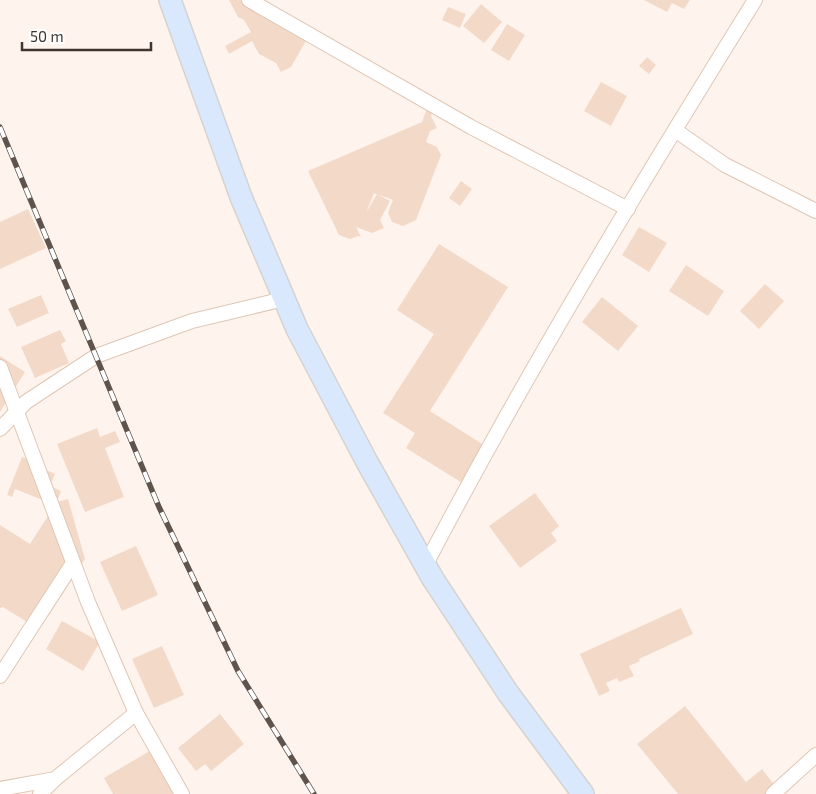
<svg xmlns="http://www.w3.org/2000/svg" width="816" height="794" viewBox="0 0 816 794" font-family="'Exo 2',sans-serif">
<rect width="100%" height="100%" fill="#fff4ed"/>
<g fill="#f3d9c7">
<polygon points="229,0 259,0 282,13 294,34 304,29 307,39 291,67 281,72 276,63 259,54 252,41 229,54 225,46 251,32 244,20 238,17"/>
<polygon points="644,0 690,0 684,9 672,3 667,12"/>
<polygon points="481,4 502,22 484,43 463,26"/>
<polygon points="448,7 466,14 460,28 442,20"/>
<polygon points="507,24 525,35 509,61 491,50"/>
<polygon points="647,57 656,65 649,74 639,66"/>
<polygon points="601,82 627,96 611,126 584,111"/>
<polygon points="437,102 431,116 437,128 430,131 426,142 437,147 441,155 416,220 403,226 392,222 388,213 393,200 374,193 366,213 377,194 390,201 380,220 384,228 372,233 356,227 361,237 358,236 350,239 339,235 308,171 422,122 428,106"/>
<polygon points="461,181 472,189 460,206 449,198"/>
<polygon points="28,209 46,248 0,269 0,222"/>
<polygon points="639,227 667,243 649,272 622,255"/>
<polygon points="439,244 508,287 430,411 487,447 464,484 406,448 415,433 383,413 434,334 397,310"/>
<polygon points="686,265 724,291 708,316 669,291"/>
<polygon points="765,284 784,301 759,329 740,311"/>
<polygon points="41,295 49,313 17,327 8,309"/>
<polygon points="602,297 638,326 618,351 582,322"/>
<polygon points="60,330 66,341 61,344 69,363 35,378 21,347"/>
<polygon points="0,356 25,372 0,412"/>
<polygon points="97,428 100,437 115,431 120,442 105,448 124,497 85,512 57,444"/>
<polygon points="22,457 45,466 44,469 55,474 50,486 61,491 57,502 68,499 85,559 49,615 27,622 3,607 0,608 0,525 30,544 55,505 15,489 12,497 7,495"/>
<polygon points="535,493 559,526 551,533 557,541 520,568 489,526"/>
<polygon points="136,546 158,595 122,611 100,562"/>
<polygon points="681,608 693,634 639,659 640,661 629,666 634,676 619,682 617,678 606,683 610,691 599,696 580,654"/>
<polygon points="62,621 100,642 83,671 46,649"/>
<polygon points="162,646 184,695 154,708 132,659"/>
<polygon points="685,706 746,782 762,769 776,787 767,794 678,794 637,744"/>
<polygon points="220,714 244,744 211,771 205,764 196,771 178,748"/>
<polygon points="153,749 181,794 113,794 104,778"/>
</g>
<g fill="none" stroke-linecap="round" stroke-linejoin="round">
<g stroke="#dfc6b5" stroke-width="16">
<g id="street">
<polyline points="249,0 471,127 628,209"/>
<polyline points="675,130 725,165 816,211"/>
<polyline points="0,367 88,602 136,713 182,794"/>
<polyline points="0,429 26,402 96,356 192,321 284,299"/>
<path d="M425,566c101,-193 215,-381 330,-566"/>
<polyline points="0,676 73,563"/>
<polyline points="0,789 55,779 136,713"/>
<polyline points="40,794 55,779"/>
<polyline points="773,794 816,755"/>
</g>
</g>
<g stroke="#d5d3d1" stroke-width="24">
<polyline id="primary" points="170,0 241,197 297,329 367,462 433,579 508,693 583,794"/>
</g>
<use href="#street" stroke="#fff" stroke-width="14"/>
<use href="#primary" stroke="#d9e8fd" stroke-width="21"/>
<g stroke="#5e544d" stroke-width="5.5">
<polyline id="rail" points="0,127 159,507 238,671 314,794"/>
</g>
<use href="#rail" stroke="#fff" stroke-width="4" stroke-dasharray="11" stroke-linecap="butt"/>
</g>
<path d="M22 42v8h129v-8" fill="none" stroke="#3f352e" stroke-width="2.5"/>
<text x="30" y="42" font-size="15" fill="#3f352e" stroke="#ffffff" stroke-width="4" paint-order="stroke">50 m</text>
</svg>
